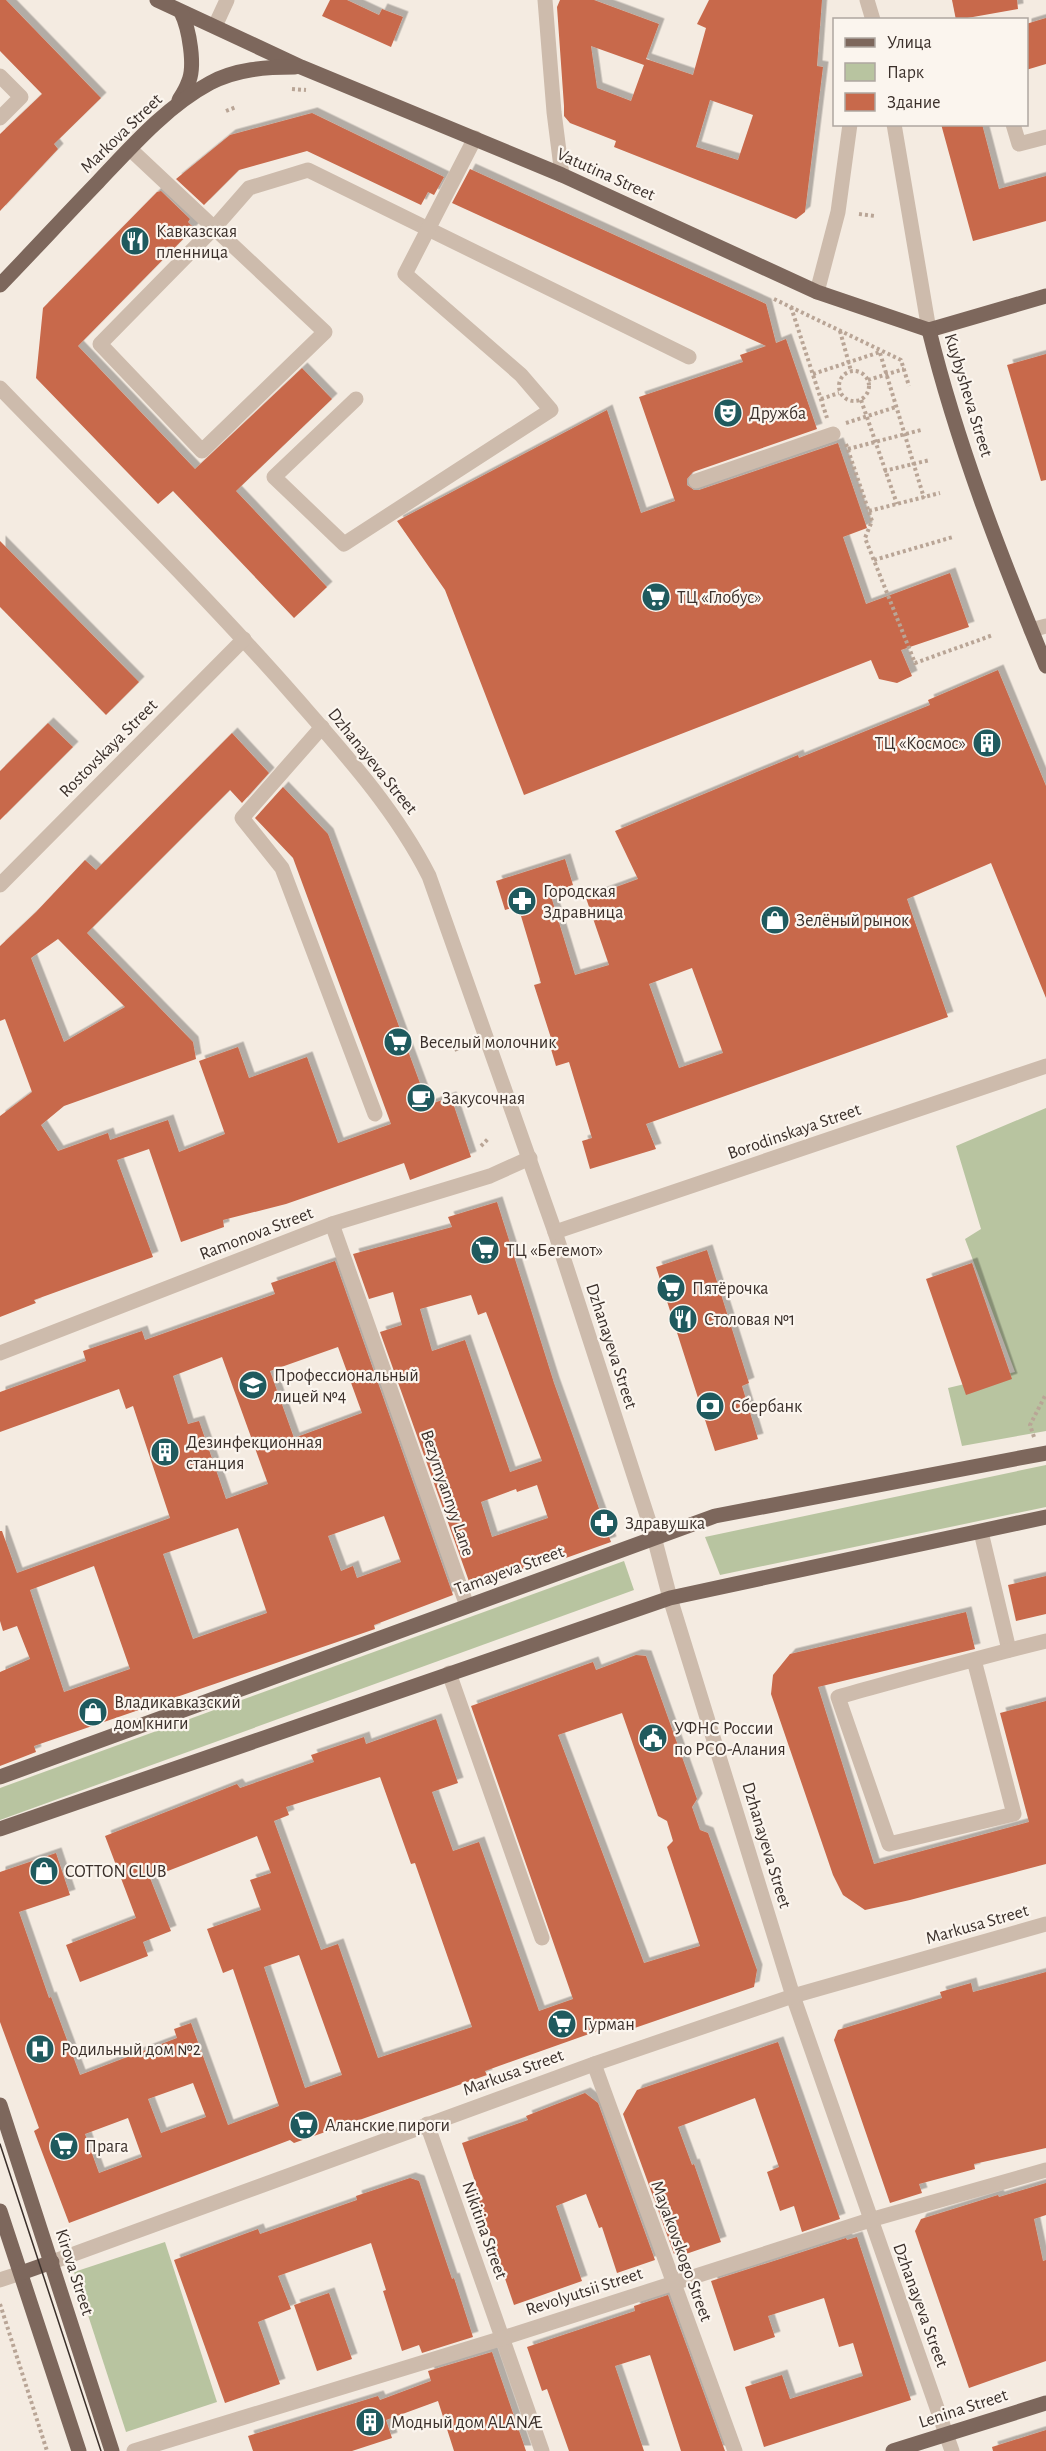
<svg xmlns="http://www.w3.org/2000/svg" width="1046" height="2451" viewBox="0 0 1046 2451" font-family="'Alegreya Sans',sans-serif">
<defs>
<filter id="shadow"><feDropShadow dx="5.5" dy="-5.5" stdDeviation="0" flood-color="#0004"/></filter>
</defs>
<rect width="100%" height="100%" fill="#f4ebe1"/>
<g fill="#b8c4a0">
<polygon points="1046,1108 1046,1431 962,1446 948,1388 1015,1372 965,1239 981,1229 956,1146"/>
<polygon points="1046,1465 1046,1507 720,1575 705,1537"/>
<polygon points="624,1561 634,1590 0,1820 0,1788"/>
<polygon points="165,2242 217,2402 126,2432 74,2272"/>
</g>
<g fill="#c8694b" fill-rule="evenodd" filter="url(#shadow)">
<polygon points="0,0 6,0 101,98 54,144 58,149 0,211 0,134 42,94 0,51"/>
<polygon points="330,0 347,0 379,15 382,9 403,17 391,47 322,16"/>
<path d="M560,0h34l65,24 -13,35 47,16 13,-47 -9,-4 12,-24h113l-5,66 6,1 -18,145 -9,7 -182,-72 2,-6 -46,-18 -6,-7v-10l-7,-99zM591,46l53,19 -13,36 -34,-13zM710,100l43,15 -15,45 -42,-13z"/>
<polygon points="952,0 1017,0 1018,9 956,20"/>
<polygon points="1046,18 1046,64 1026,70 1026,24"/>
<polygon points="312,113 444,177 434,195 428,192 421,205 307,151 239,170 204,205 176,179 230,135"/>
<polygon points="941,124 982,124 999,189 1046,176 1046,221 973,241"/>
<polygon points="470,169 766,304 776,343 786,339 817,429 693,472 687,479 687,485 694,490 699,490 838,443 867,528 843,537 866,604 950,573 969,627 901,650 912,676 897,683 879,679 871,660 524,795 445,590 397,521 607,410 641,513 675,501 639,397 743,362 740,355 766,346 452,203"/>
<polygon points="161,191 190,219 188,222 194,228 78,346 195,469 302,368 332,399 236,491 327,587 294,618 173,491 158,504 36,378 43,308 157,192"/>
<polygon points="1046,354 1046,480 1041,481 1007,365"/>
<polygon points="0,541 139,682 106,715 0,607"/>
<path d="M998,670l48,116v212l-55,-135 -84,36 41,118 -302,107 10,25 -66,20 -8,-28 10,-3 -23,-76 -13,4 -8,-27 3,-1 -17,-53 7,-2 -23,-77 -13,4 -9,-29 69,-22 8,26 -23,8 25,82 34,-10 -23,-67 52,-19 -23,-48 183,-76 1,3 131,-53 -2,-5zM692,968l31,85 -44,15 -30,-84z"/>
<polygon points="48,723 73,747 0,820 0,771"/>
<path d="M232,733l37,40 -27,30 -12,-13 -143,143 106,109 3,17 -132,47 -23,19 17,26 50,-18 2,7 58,-20 11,32 46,-18 -26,-73 39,-14 11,31 58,-21 31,86 53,-19 -98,-266 -38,-40 28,-31 45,47 100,271 23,-8 20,60 -61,23 -6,-17 -118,41 -63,16 1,7 -43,15 -32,-93 -32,11 36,97 -119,43 2,3 -36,14v-201l32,-24 -27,-73 -5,2v-75l36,-34 49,-52 11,10zM58,939l67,68 -61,35 -33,-84z"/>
<path d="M497,1202l57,181 57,159 -48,17 -1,-3 -91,31 -91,-255 22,-7 -9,-33 -24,7 -16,-45 99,-27 -4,-10zM471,1295l7,20 8,-3 56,149 -32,11 -45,-132 -33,11 -12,-42zM537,1485l11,33 -56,19 -11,-35 35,-13 1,3z"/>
<polygon points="707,1250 749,1383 742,1386 758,1439 715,1451 656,1267"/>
<path d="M335,1261l118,334 -79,30 1,4 -341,117 2,6 -36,14v-94l30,-13 -13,-33 -14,5 -3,-10v-90h2l15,42 153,-55 -37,-112 -7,3 -7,-20 -119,43v-40l86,-31 -3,-10 59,-20 3,9 130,-46 -4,-11zM338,1347l24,66 -68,25 -24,-67zM222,1357l46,127 -42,15 -27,-78 -11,3 -15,-48zM384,1516l17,46 -44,16 -4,-12 -12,5 -13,-35zM238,1528l29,85 -74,26 -30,-85zM94,1566l36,103 -66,23 -34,-102z"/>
<polygon points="972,1263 1012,1379 966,1395 926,1279"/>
<polygon points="1046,1576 1046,1614 1016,1621 1008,1585"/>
<polygon points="966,1612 975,1649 818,1687 874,1864 1029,1822 1000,1713 1046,1701 1046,1864 910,1900 865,1910 843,1895 833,1875 771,1694 773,1675 790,1654"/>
<path d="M636,1655l10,1 51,143 -5,8 8,23 8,3 49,137 -3,17 -131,45 -3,-9 -135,48 2,4 -193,68 -4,-3 -221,83 -35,-92 5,-3 -39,-106v-150l56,-19 14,42 -51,17 30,86 2,-1 29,78 97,-37 -3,-9 17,-6 37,102 51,-19 -46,-137 -10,4 -16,-44 54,-19 -11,-30 21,-7 -14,-37 -107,42 21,53 -28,11 5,14 -68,26 -14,-37 70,-27 -31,-82 132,-52 3,4 74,-26 -3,-7 53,-18 2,7 70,-25 22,64 -26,9 21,59 26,-9 60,169 34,-12 -102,-293 122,-44 3,8zM622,1713l36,103 9,5 6,20 -6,6 33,99 -56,17 -86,-228zM380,1777l31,87 4,-1 57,164 -94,31 -40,-114 -17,6 -47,-129 15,-6 -3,-8zM299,1955l43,120 -37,13 -41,-121zM193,2083l13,34 -45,16 -13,-34zM128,2118l14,39 -43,16 -14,-39z"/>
<polygon points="1046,1972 1046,2148 974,2164 975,2169 919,2184 922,2193 890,2203 834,2040 838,2030 942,1998 940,1992 971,1983 973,1992"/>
<polygon points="778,2042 840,2219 802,2232 794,2206 780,2211 767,2172 779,2167 755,2098 678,2127 692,2165 694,2164 721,2242 683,2255 681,2251 674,2254 623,2114 637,2090"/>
<polygon points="585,2093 598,2103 655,2260 617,2273 602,2227 599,2228 586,2194 556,2206 582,2281 514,2305 478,2200 481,2199 462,2143 528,2120 526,2116"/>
<polygon points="410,2178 419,2181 452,2279 454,2278 473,2337 422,2353 419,2345 402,2351 383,2291 386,2290 371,2243 278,2276 291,2309 258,2322 280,2384 225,2403 174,2260 258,2229 260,2234 357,2200 356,2196"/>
<polygon points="1046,2183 1046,2215 1034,2219 1043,2261 1046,2260 1046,2361 969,2388 915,2231 921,2219 998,2195 999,2197"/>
<polygon points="857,2237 911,2400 764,2447 745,2387 782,2375 790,2399 863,2376 853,2343 839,2347 824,2298 768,2316 775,2337 734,2351 711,2281 846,2238 847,2240"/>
<polygon points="329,2293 352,2359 317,2371 294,2305"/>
<polygon points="668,2295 725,2451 681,2451 650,2355 615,2366 644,2451 569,2451 547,2389 542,2391 527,2347 635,2311 634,2306"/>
<polygon points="492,2352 526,2451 454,2451 438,2401 386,2420 392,2438 352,2451 253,2451 248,2436 378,2396 380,2400 431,2381 428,2371"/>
<polygon points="1046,2430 1046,2451 993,2451 992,2447"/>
</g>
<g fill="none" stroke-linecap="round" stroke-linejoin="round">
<g stroke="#b9a596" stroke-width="4" stroke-dasharray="3 3" stroke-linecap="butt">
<polyline points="292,89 306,90"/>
<polyline points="226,111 236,107"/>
<polyline points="859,214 875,216"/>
<polyline points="774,299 901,360 909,386"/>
<polyline points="791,307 827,418"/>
<polyline points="840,331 851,371"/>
<polyline points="880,353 924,498"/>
<circle cx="854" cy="386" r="15"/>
<polyline points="813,374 880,352"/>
<polyline points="868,380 904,369"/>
<polyline points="821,399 839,393"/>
<polyline points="861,400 897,504"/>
<polyline points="846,423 896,407"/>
<polyline points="846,444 872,521 865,538 915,663 993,635"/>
<polyline points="848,449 921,430"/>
<polyline points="884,471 930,460"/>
<polyline points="869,511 940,493"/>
<polyline points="874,560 953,537"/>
<polyline points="454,1044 457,1051"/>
<polyline points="481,1146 489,1138"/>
<polyline points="1034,1437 1030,1425 1046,1394"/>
<polyline points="0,2304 47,2451"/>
</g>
<g stroke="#cdbbac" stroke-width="15">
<polyline points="545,0 554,112 562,175"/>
<polyline points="867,0 873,20"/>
<polyline points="215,26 227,0"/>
<polyline points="0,76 21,97 0,118"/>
<polyline points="894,124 929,330"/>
<polyline points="1013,124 1019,144 1046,137"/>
<path d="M130,149c65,61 130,122 195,183l-123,119 -102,-107 114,-116 35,-40 59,-18 381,187"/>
<polyline points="817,292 838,212 850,124"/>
<path d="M0,388c100,103 202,203 296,310 49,56 99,111 133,178l126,356 99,305 16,61 123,398 159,455"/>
<polyline points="356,399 274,477 344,544 551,410 521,375 405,274 475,138"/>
<polyline points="696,481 833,434"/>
<polyline points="1031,630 1046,626"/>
<polyline points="322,727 242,818 282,868 375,1114"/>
<polyline points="0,885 244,639"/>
<polyline points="332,1224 467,1606"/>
<polyline points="555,1232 1046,1066"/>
<polyline points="0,1353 332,1224 490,1176 530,1158"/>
<polyline points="981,1532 1009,1650"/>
<path d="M974,1660l40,154 -125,30 -51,-147c69,-19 138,-39 208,-56"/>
<polyline points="449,1673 542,1938"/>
<polyline points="594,2064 735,2451"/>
<polyline points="427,2124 542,2451"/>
<polyline points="52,2262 594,2064 793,1996 1046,1924"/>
<polyline points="0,2280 21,2273"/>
<polyline points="134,2451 503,2338 870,2220 1046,2170"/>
</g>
<g stroke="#7d675c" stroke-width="15">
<polyline points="157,0 301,67 562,175 817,292 929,330 1046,296"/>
<path d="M179,100c3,-5 7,-11 9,-17 8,-16 1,-55 -7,-71"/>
<path d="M0,285c33,-34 65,-69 98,-103 33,-35 69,-76 112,-99 26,-14 56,-16 85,-16"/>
<path d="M929,330c28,114 72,227 117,336"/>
<polyline points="0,1777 715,1516 1046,1453"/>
<polyline points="0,1829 670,1598 1046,1517"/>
<polyline points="0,2105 112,2451"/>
<polyline points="0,2211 79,2451"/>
<polyline points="21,2273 52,2262"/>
<polyline points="893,2451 1046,2403"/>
</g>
<polyline stroke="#3b302b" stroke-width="1.5" points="0,2144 101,2451"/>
</g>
<defs>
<g id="restaurant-disc" transform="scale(1.5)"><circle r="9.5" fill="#1f5a5e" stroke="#fbf5ee"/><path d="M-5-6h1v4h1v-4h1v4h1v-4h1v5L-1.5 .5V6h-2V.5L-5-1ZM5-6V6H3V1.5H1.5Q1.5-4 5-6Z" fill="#fff"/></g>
<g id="theatre-disc" transform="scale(1.5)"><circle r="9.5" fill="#1f5a5e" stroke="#fbf5ee"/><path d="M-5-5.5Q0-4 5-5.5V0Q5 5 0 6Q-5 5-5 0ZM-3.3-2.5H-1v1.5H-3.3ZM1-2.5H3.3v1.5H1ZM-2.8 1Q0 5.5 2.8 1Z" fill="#fff"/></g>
<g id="supermarket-disc" transform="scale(1.5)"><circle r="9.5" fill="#1f5a5e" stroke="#fbf5ee"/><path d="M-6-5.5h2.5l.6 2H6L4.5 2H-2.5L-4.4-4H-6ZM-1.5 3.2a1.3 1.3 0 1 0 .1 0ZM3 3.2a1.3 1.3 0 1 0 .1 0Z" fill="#fff"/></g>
<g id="building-disc" transform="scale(1.5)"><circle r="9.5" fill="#1f5a5e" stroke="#fbf5ee"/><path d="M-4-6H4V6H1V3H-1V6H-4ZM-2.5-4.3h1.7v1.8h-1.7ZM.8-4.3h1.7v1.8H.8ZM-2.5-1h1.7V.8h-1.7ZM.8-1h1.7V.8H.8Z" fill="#fff"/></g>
<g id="pharmacy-disc" transform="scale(1.5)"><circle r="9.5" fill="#1f5a5e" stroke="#fbf5ee"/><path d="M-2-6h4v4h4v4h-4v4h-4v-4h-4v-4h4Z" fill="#fff"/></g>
<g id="shop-disc" transform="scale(1.5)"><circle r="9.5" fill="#1f5a5e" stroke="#fbf5ee"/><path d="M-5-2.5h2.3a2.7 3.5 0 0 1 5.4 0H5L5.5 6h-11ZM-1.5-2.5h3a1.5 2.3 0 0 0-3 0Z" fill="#fff"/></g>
<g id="cafe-disc" transform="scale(1.5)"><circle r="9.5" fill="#1f5a5e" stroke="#fbf5ee"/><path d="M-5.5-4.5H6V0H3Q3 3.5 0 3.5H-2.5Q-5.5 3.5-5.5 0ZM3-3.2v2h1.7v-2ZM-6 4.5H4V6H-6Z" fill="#fff"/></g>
<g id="university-disc" transform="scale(1.5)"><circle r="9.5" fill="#1f5a5e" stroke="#fbf5ee"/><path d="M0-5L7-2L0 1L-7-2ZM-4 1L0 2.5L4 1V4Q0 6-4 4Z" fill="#fff"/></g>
<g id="bank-disc" transform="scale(1.5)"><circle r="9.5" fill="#1f5a5e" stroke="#fbf5ee"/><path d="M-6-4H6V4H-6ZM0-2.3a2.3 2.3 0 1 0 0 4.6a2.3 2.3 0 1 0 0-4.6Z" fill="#fff"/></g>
<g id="civic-disc" transform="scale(1.5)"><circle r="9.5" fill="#1f5a5e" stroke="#fbf5ee"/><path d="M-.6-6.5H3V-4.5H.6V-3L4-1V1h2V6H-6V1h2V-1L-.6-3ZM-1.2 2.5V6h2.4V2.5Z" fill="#fff"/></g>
<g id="hospital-disc" transform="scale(1.5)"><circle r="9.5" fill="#1f5a5e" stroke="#fbf5ee"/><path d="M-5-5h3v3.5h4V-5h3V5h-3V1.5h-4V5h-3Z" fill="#fff"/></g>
</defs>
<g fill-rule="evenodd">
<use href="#restaurant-disc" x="135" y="241"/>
<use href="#theatre-disc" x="728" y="413"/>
<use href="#supermarket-disc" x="656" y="597"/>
<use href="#building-disc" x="987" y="743"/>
<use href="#pharmacy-disc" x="522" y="901"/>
<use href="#shop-disc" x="775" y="920"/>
<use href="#supermarket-disc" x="398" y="1042"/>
<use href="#cafe-disc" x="421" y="1098"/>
<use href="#supermarket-disc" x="485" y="1250"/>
<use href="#supermarket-disc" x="671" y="1288"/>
<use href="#restaurant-disc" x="683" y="1319"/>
<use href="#university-disc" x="253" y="1385"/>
<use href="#bank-disc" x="710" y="1406"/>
<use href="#building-disc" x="165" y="1452"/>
<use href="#pharmacy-disc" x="604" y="1523"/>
<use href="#shop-disc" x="93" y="1712"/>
<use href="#civic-disc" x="653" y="1738"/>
<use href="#shop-disc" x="44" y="1871"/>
<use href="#supermarket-disc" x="562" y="2024"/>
<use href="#hospital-disc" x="40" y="2049"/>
<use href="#supermarket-disc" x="304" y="2125"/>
<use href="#supermarket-disc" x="64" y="2146"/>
<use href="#building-disc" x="370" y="2422"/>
</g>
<g text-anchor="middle" stroke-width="4.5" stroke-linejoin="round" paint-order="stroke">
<g font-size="18" fill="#3b302b" stroke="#fbf5ee">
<text transform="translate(121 133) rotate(-44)" y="6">Markova Street</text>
<text transform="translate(606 174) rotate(24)" y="6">Vatutina Street</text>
<text transform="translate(969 395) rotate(73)" y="6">Kuybysheva Street</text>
<text transform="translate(108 748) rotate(-45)" y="6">Rostovskaya Street</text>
<text transform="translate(373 761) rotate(51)" y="6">Dzhanayeva Street</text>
<text transform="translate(794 1131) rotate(-19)" y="6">Borodinskaya Street</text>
<text transform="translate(256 1233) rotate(-21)" y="6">Ramonova Street</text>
<text transform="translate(612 1346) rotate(72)" y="6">Dzhanayeva Street</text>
<text transform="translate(448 1493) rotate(71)" y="6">Bezymyannyy Lane</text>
<text transform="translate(509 1570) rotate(-20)" y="6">Tamayeva Street</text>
<text transform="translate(767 1845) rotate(73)" y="6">Dzhanayeva Street</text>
<text transform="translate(977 1924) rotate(-16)" y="6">Markusa Street</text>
<text transform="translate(513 2072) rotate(-20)" y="6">Markusa Street</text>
<text transform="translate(485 2230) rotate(70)" y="6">Nikitina Street</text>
<text transform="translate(682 2251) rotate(70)" y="6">Mayakovskogo Street</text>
<text transform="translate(75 2272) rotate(72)" y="6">Kirova Street</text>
<text transform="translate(584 2291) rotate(-18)" y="6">Revolyutsii Street</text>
<text transform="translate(921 2305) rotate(70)" y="6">Dzhanayeva Street</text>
<text transform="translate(963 2408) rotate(-18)" y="6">Lenina Street</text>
</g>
<g font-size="18" fill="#3b302b" stroke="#fbf5ee" text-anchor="start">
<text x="156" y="237">Кавказская<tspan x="156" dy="21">пленница</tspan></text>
<text x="749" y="419">Дружба</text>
<text x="677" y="603">ТЦ «Глобус»</text>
<text x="966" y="749" text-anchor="end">ТЦ «Космос»</text>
<text x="543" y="897">Городская<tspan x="543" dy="21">Здравница</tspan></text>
<text x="796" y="926">Зелёный рынок</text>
<text x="419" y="1048">Веселый молочник</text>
<text x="442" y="1104">Закусочная</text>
<text x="506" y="1256">ТЦ «Бегемот»</text>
<text x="692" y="1294">Пятёрочка</text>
<text x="704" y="1325">Столовая №1</text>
<text x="274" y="1381">Профессиональный<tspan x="274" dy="21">лицей №4</tspan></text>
<text x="731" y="1412">Сбербанк</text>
<text x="186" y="1448">Дезинфекционная<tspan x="186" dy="21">станция</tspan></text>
<text x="625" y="1529">Здравушка</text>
<text x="114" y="1708">Владикавказский<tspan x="114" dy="21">дом книги</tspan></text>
<text x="674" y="1734">УФНС России<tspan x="674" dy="21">по РСО-Алания</tspan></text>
<text x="65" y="1877">COTTON CLUB</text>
<text x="583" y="2030">Гурман</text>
<text x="61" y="2055">Родильный дом №2</text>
<text x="325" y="2131">Аланские пироги</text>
<text x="85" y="2152">Прага</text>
<text x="391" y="2428">Модный дом ALANÆ</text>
</g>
</g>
<rect x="833" y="18" width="195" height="108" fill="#fbf5ee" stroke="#aea6a0" stroke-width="1.5"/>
<rect x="845" y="38" width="30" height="9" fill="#7d675c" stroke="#aea6a0" stroke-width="1.5"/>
<text x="887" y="48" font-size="18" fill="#3b302b">Улица</text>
<rect x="845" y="63" width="30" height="18" fill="#b8c4a0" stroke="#aea6a0" stroke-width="1.5"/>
<text x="887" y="78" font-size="18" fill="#3b302b">Парк</text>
<rect x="845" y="93" width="30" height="18" fill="#c8694b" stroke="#aea6a0" stroke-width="1.5"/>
<text x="887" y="108" font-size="18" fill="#3b302b">Здание</text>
</svg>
